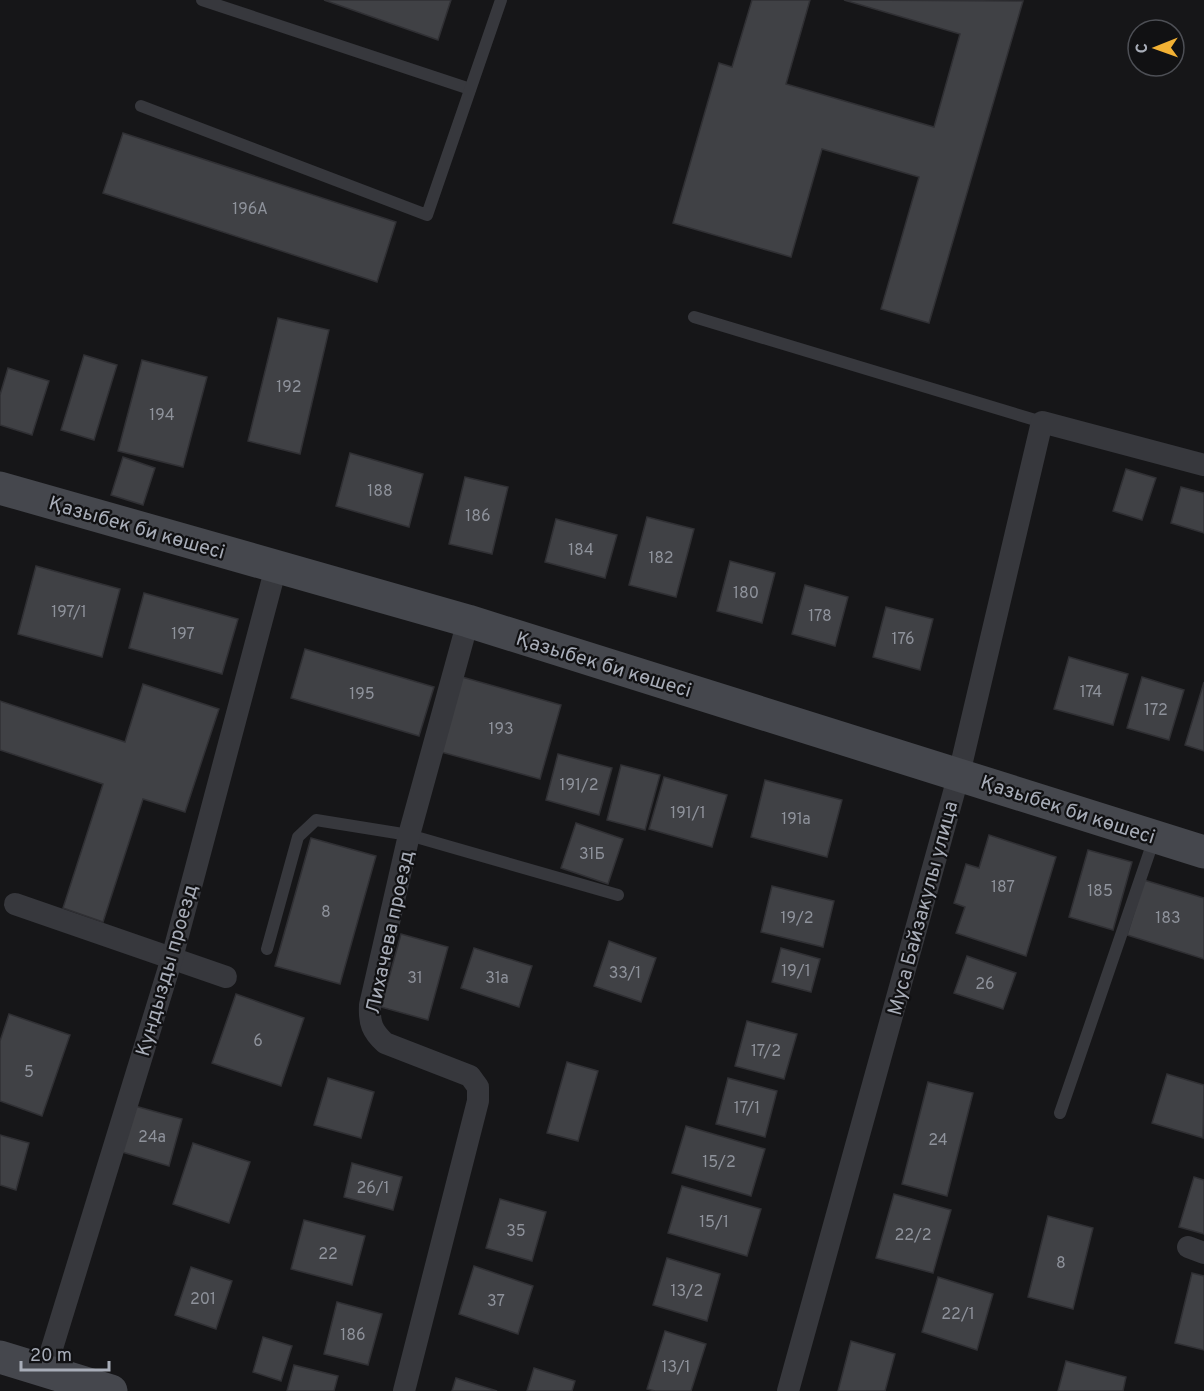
<svg xmlns="http://www.w3.org/2000/svg" width="1204" height="1391" viewBox="0 0 1204 1391" font-family="Overpass,sans-serif">
<rect width="100%" height="100%" fill="#161618"/>
<g fill="#404145" stroke="#303034" stroke-width="1.5">
<polygon points="324,0 451,0 438,40"/>
<polygon points="752,0 810,0 786,84 934,127 960,34 844,0 1023,1 929,323 881,309 919,177 822,149 791,257 673,223 719,63 732,67"/>
<polygon points="123,133 396,222 377,282 103,193"/>
<polygon points="278,318 329,330 300,454 248,441"/>
<polygon points="84,355 117,365 94,440 61,430"/>
<polygon points="142,360 207,377 183,467 118,451"/>
<polygon points="8,368 49,381 32,435 0,425 0,395"/>
<polygon points="350,453 423,474 409,527 336,506"/>
<polygon points="123,457 155,468 143,505 111,495"/>
<polygon points="1126,469 1156,478 1142,520 1113,511"/>
<polygon points="465,477 508,487 492,554 449,544"/>
<polygon points="1181,487 1204,493 1204,533 1171,523"/>
<polygon points="647,517 694,529 676,597 629,585"/>
<polygon points="556,519 617,535 605,578 545,562"/>
<polygon points="730,561 775,573 762,623 717,611"/>
<polygon points="36,566 120,589 102,657 18,634"/>
<polygon points="805,585 848,597 835,646 792,634"/>
<polygon points="144,593 238,619 222,674 129,648"/>
<polygon points="886,607 933,619 920,670 873,657"/>
<polygon points="305,649 434,687 419,736 291,698"/>
<polygon points="1069,657 1128,674 1113,725 1054,709"/>
<polygon points="462,677 561,705 540,779 441,752"/>
<polygon points="1142,677 1184,690 1169,740 1127,728"/>
<polygon points="1204,682 1204,751 1185,745"/>
<polygon points="143,684 219,709 185,812 143,799 103,922 63,908 103,784 0,750 0,701 125,742"/>
<polygon points="558,754 612,768 599,815 546,800"/>
<polygon points="621,765 660,775 645,830 607,820"/>
<polygon points="664,777 727,795 712,847 649,829"/>
<polygon points="765,780 842,800 827,857 751,837"/>
<polygon points="576,823 623,839 608,884 561,868"/>
<polygon points="989,835 1056,857 1026,956 956,933 965,907 954,903 966,864 979,868"/>
<polygon points="311,838 376,856 340,984 275,966"/>
<polygon points="1088,850 1132,862 1113,930 1069,917"/>
<polygon points="1144,880 1204,898 1204,959 1127,935"/>
<polygon points="772,886 834,901 823,947 761,932"/>
<polygon points="401,934 448,947 428,1020 381,1007"/>
<polygon points="609,941 656,958 641,1002 594,986"/>
<polygon points="474,948 532,966 519,1007 461,988"/>
<polygon points="781,948 820,959 811,992 772,982"/>
<polygon points="967,956 1016,973 1003,1009 954,993"/>
<polygon points="236,994 304,1018 281,1086 212,1063"/>
<polygon points="9,1014 70,1035 42,1116 0,1101 0,1041"/>
<polygon points="747,1021 797,1034 784,1079 735,1066"/>
<polygon points="567,1062 598,1071 578,1141 547,1133"/>
<polygon points="1167,1074 1204,1085 1203,1138 1152,1123"/>
<polygon points="328,1078 374,1092 361,1138 314,1125"/>
<polygon points="728,1078 777,1091 765,1137 716,1124"/>
<polygon points="928,1082 973,1093 947,1196 902,1184"/>
<polygon points="135,1106 182,1119 169,1166 122,1152"/>
<polygon points="686,1126 765,1149 751,1196 672,1173"/>
<polygon points="0,1135 29,1143 16,1190 0,1185"/>
<polygon points="193,1143 250,1162 229,1223 173,1204"/>
<polygon points="352,1163 402,1177 393,1210 344,1197"/>
<polygon points="1194,1177 1204,1180 1204,1234 1179,1227"/>
<polygon points="682,1186 761,1209 747,1256 668,1233"/>
<polygon points="894,1194 951,1210 933,1273 876,1258"/>
<polygon points="500,1199 546,1212 532,1261 486,1248"/>
<polygon points="1048,1216 1093,1228 1073,1309 1028,1297"/>
<polygon points="304,1220 365,1236 352,1285 291,1269"/>
<polygon points="667,1258 720,1274 707,1321 653,1305"/>
<polygon points="474,1266 533,1286 518,1334 459,1314"/>
<polygon points="191,1267 232,1281 216,1329 175,1315"/>
<polygon points="1192,1273 1204,1276 1204,1350 1175,1343"/>
<polygon points="938,1277 993,1294 977,1350 922,1332"/>
<polygon points="337,1302 382,1314 368,1365 324,1354"/>
<polygon points="665,1331 706,1344 691,1391 655,1391 647,1389"/>
<polygon points="263,1337 292,1346 281,1381 253,1372"/>
<polygon points="851,1341 895,1354 885,1391 838,1391"/>
<polygon points="1066,1361 1126,1377 1123,1391 1058,1391"/>
<polygon points="294,1365 338,1376 334,1391 287,1391"/>
<polygon points="534,1368 575,1381 572,1391 527,1391"/>
<polygon points="456,1378 497,1391 452,1391"/>
</g>
<g fill="none" stroke-linecap="round" stroke-linejoin="round">
<g stroke="#37383d" stroke-width="12">
<polyline points="202,0 470,89"/>
<polyline points="141,106 427,215 501,0"/>
<polyline points="694,317 1042,422"/>
<polyline points="267,949 298,837 316,820 409,835 618,895"/>
<polyline points="1060,1113 1154,839"/>
</g>
<g stroke="#37383d" stroke-width="22">
<polyline points="15,904 226,977"/>
<polyline points="1188,1247 1204,1253"/>
<polyline points="45,1371 172,958 276,567"/>
<path d="M404,1391l74,-290v-14l-8,-11 -85,-33c-13,-12 -16,-20 -15,-38l39,-170 59,-214"/>
<polyline points="788,1391 959,774 1042,422 1204,465"/>
</g>
<g stroke="#45474d" stroke-width="33">
<polyline points="0,488 468,621 1204,852"/>
<polyline points="0,1357 111,1391"/>
</g>
</g>
<g text-anchor="middle" stroke-width="4.5" stroke-linejoin="round" paint-order="stroke">
<g font-size="16" fill="#8e929b">
<text x="250" y="214">196А</text>
<text x="289" y="392">192</text>
<text x="162" y="420">194</text>
<text x="380" y="496">188</text>
<text x="478" y="521">186</text>
<text x="581" y="555">184</text>
<text x="661" y="563">182</text>
<text x="746" y="598">180</text>
<text x="69" y="617">197/1</text>
<text x="820" y="621">178</text>
<text x="183" y="639">197</text>
<text x="903" y="644">176</text>
<text x="1091" y="697">174</text>
<text x="362" y="699">195</text>
<text x="1156" y="715">172</text>
<text x="501" y="734">193</text>
<text x="579" y="790">191/2</text>
<text x="688" y="818">191/1</text>
<text x="796" y="824">191а</text>
<text x="592" y="859">31Б</text>
<text x="1003" y="892">187</text>
<text x="1100" y="896">185</text>
<text x="326" y="917">8</text>
<text x="797" y="923">19/2</text>
<text x="1168" y="923">183</text>
<text x="796" y="976">19/1</text>
<text x="625" y="978">33/1</text>
<text x="415" y="983">31</text>
<text x="497" y="983">31а</text>
<text x="985" y="989">26</text>
<text x="258" y="1046">6</text>
<text x="766" y="1056">17/2</text>
<text x="29" y="1077">5</text>
<text x="747" y="1113">17/1</text>
<text x="152" y="1142">24а</text>
<text x="938" y="1145">24</text>
<text x="719" y="1167">15/2</text>
<text x="373" y="1193">26/1</text>
<text x="714" y="1227">15/1</text>
<text x="516" y="1236">35</text>
<text x="913" y="1240">22/2</text>
<text x="328" y="1259">22</text>
<text x="1061" y="1268">8</text>
<text x="687" y="1296">13/2</text>
<text x="203" y="1304">201</text>
<text x="496" y="1306">37</text>
<text x="958" y="1319">22/1</text>
<text x="353" y="1340">186</text>
<text x="676" y="1372">13/1</text>
</g>
<g font-size="20" fill="#a8adb8" stroke="#111113">
<text transform="translate(137 527) rotate(16)" y="7">Қазыбек би көшесі</text>
<text transform="translate(604 664) rotate(17)" y="7">Қазыбек би көшесі</text>
<text transform="translate(1068 809) rotate(18)" y="7">Қазыбек би көшесі</text>
<text transform="translate(922 908) rotate(-75)" y="7">Муса Байзакулы улица</text>
<text transform="translate(389 932) rotate(-78)" y="7">Лихачева проезд</text>
<text transform="translate(166 970) rotate(-74)" y="7">Кундызды проезд</text>
</g>
</g>
<g transform="translate(1156 48) rotate(269)"><circle r="28" fill="#111113" stroke="#4d4f55" stroke-width="1.5"/>
<path d="M0-4.5L10 22L0 15L-10 22Z" fill="#f2b134"/>
<text y="-9" font-size="16" font-weight="bold" text-anchor="middle" fill="#a8adb8">С</text>
</g>
<path d="M21 1361v9h88v-9" fill="none" stroke="#a8adb8" stroke-width="3"/>
<text x="30" y="1361" font-size="18" fill="#a8adb8" stroke="#111113" stroke-width="4.5" paint-order="stroke">20 m</text>
</svg>
